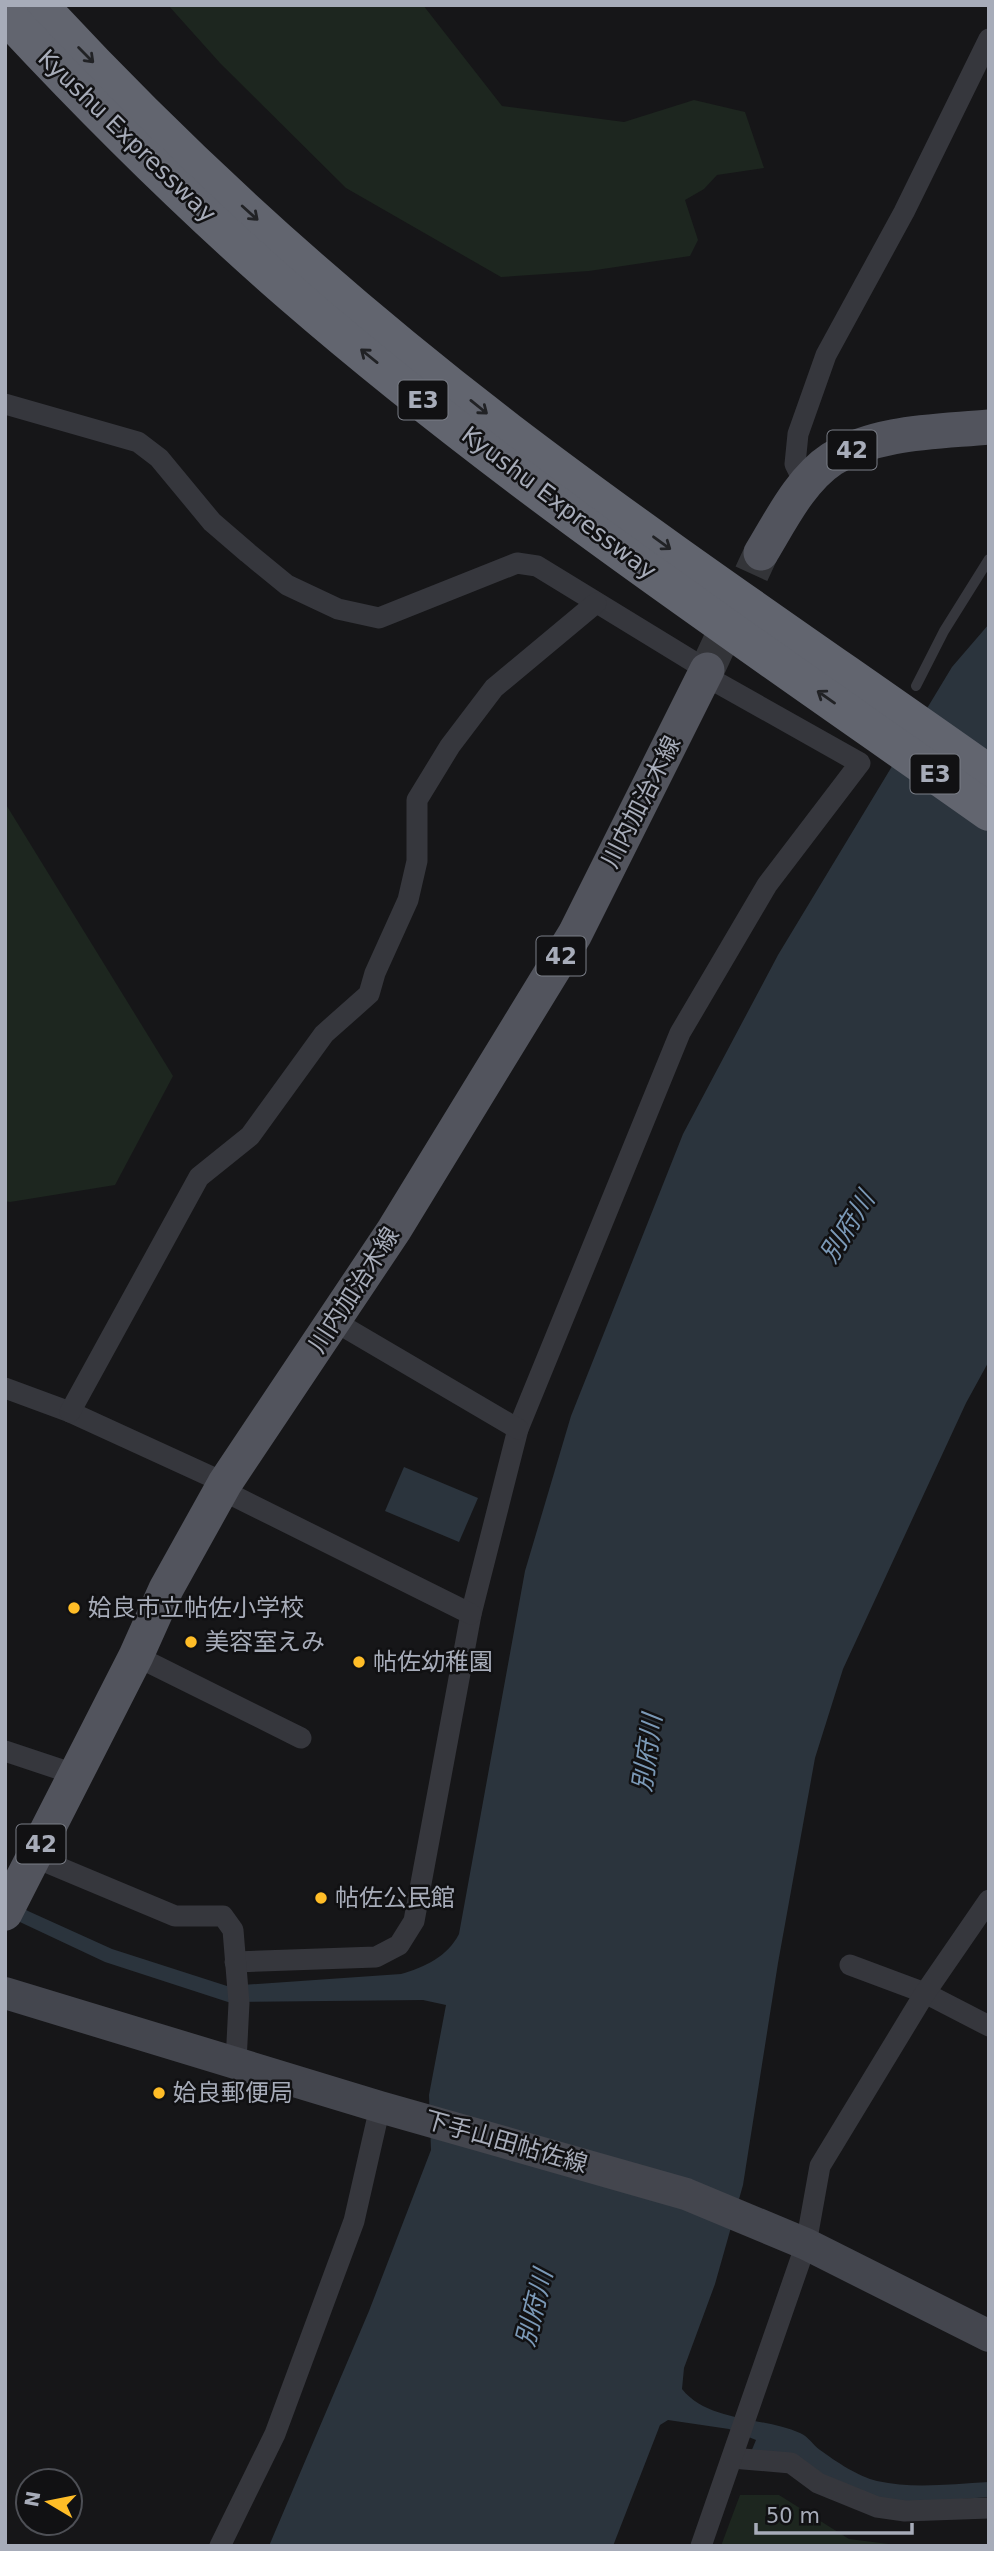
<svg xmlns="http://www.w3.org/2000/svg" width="994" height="2551" viewBox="0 0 994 2551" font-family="'DejaVu Sans','Noto Sans JP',sans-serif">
<rect width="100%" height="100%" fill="#161618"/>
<g fill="#1d261f">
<polygon points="168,5 423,5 502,106 624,122 694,100 745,112 764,168 717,175 704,189 685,200 698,240 690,256 589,271 501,277 346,188 220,63"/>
<polygon points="5,803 173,1076 115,1185 10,1202 5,1201"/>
<polygon points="740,2495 779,2495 849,2539 905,2546 721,2546"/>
</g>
<g fill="#2b343d">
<path d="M989,624v737l-23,42 -123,266 -28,89 -37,205 -35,222 -28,99 -31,84 -2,21c26,33 82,28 118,44 8,3 13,12 20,17 15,11 39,27 57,31 36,8 74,3 112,1v15l-80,6 -34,-6 -124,-45 5,-12 -27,-11 -61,-9 -8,5 -47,121h-344l100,-235 62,-161 -2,-55 17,-90 -23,-5 -195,2 -123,-40 -100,-47v-18l23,14 84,38 115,37 174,-12c24,-7 46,-17 58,-40l66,-363 46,-155 112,-282 95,-179 174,-288z"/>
<polygon points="404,1467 478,1498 459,1542 385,1511"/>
</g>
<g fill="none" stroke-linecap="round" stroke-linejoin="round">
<polyline stroke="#333438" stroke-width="35" stroke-dasharray="35 18" stroke-linecap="butt" points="707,670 761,553"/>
<polyline stroke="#36373d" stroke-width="10" points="916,686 944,631 989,559"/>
<g stroke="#36373d" stroke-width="21">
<polyline points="5,404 138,442 159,458 212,522 248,553 287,585 338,609 379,618 517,563 537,566 707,670 718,683 860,763 767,885 680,1033 518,1429 471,1614 414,1921 399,1945 376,1957 235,1962"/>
<polyline points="806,486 795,464 798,434 826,355 904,212 989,39"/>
<polyline points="334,1321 518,1429"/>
<polyline points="5,1388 70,1412 225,1483"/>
<polyline points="70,1412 199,1177 250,1136 324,1034 369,994 375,973 408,900 417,861 417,800 450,746 494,688 596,603"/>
<polyline points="222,1490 471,1614"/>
<polyline points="136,1656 301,1738"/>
<polyline points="5,1751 74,1774"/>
<polyline points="34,1857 175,1916 223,1916 233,1930 239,2003 236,2062"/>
<polyline points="850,1965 925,1993 989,2026"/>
<polyline points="732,2458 791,2463 818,2483 877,2507 905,2511 989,2508"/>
<polyline points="220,2546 275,2434 354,2221 380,2107"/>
<polyline points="701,2546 806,2244 820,2166 925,1993 989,1900"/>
</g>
<polyline stroke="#44464e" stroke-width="32" points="5,1993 380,2107 686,2194 806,2244 989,2336"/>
<g stroke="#52545d" stroke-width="35">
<path d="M761,553c19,-31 39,-73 71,-94 46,-28 105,-27 157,-32"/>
<polyline points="5,1913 136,1656 166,1589 225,1483 394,1230 575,934 707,670"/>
</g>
<g stroke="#62656f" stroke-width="38">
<path d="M39,5c143,155 302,298 469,426 156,119 320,229 481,343"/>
<path d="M5,14c91,98 187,193 288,281 218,189 460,350 696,517"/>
</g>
</g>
<defs><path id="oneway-shaft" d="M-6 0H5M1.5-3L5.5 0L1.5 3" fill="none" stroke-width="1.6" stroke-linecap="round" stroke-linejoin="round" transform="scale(1.75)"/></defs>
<g stroke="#212225">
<use href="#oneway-shaft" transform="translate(86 55) rotate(45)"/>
<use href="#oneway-shaft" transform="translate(250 213) rotate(42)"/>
<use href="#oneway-shaft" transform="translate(369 356) rotate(-141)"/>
<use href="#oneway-shaft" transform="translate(479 407) rotate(39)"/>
<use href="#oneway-shaft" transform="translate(662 543) rotate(36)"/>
<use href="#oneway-shaft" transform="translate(826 697) rotate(-145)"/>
</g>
<g fill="#ffbd27" stroke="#111113" stroke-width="2.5">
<circle cx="74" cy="1608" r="7"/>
<circle cx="191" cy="1642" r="7"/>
<circle cx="359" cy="1662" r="7"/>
<circle cx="321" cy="1898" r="7"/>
<circle cx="159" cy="2093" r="7"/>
</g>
<g text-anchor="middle" stroke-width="5" stroke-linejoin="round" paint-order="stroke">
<g fill="#111113" stroke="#7a7e87" stroke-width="2">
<rect x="398.5" y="380.5" width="49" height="39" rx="5"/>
<rect x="827.5" y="430.5" width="49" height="39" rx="5"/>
<rect x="910.5" y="754.5" width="49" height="39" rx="5"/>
<rect x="536.5" y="936.5" width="49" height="39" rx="5"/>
<rect x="16.5" y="1824.5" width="49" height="39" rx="5"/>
</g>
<g font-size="23" font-weight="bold" fill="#a7acb9">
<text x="423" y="408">E3</text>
<text x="852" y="458">42</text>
<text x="935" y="782">E3</text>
<text x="561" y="964">42</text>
<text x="41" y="1852">42</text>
</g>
<g font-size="24" fill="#a7acb9" stroke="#111113">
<text transform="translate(127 136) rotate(44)" y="8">Kyushu Expressway</text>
<text transform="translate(559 503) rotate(37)" y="8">Kyushu Expressway</text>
<text transform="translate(641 802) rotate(-63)" y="8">川内加治木線</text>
<text transform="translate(354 1290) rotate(-57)" y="8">川内加治木線</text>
<text transform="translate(506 2142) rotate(16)" y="8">下手山田帖佐線</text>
</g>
<g font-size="24" fill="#a7acb9" stroke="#111113" text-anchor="start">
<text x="88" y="1616">姶良市立帖佐小学校</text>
<text x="205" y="1650">美容室えみ</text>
<text x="373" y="1670">帖佐幼稚園</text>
<text x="335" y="1906">帖佐公民館</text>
<text x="173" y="2101">姶良郵便局</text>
</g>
<g font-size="26" font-style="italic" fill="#7b99b7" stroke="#111113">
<text transform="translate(847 1227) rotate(-58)" y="9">別府川</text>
<text transform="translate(647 1753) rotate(-82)" y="9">別府川</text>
<text transform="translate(534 2308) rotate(-76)" y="9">別府川</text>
</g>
</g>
<rect width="994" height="2551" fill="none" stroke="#a7acb9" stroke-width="14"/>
<g transform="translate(49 2502) rotate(280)"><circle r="33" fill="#111113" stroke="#4d4f55" stroke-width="2"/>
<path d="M0-5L12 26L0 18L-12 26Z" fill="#ffbd27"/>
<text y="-10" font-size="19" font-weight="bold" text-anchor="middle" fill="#a7acb9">N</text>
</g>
<path d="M756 2523v10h156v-10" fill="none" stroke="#a7acb9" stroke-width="3.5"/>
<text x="766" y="2523" font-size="21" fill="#a7acb9" stroke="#111113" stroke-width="5" paint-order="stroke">50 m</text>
</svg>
